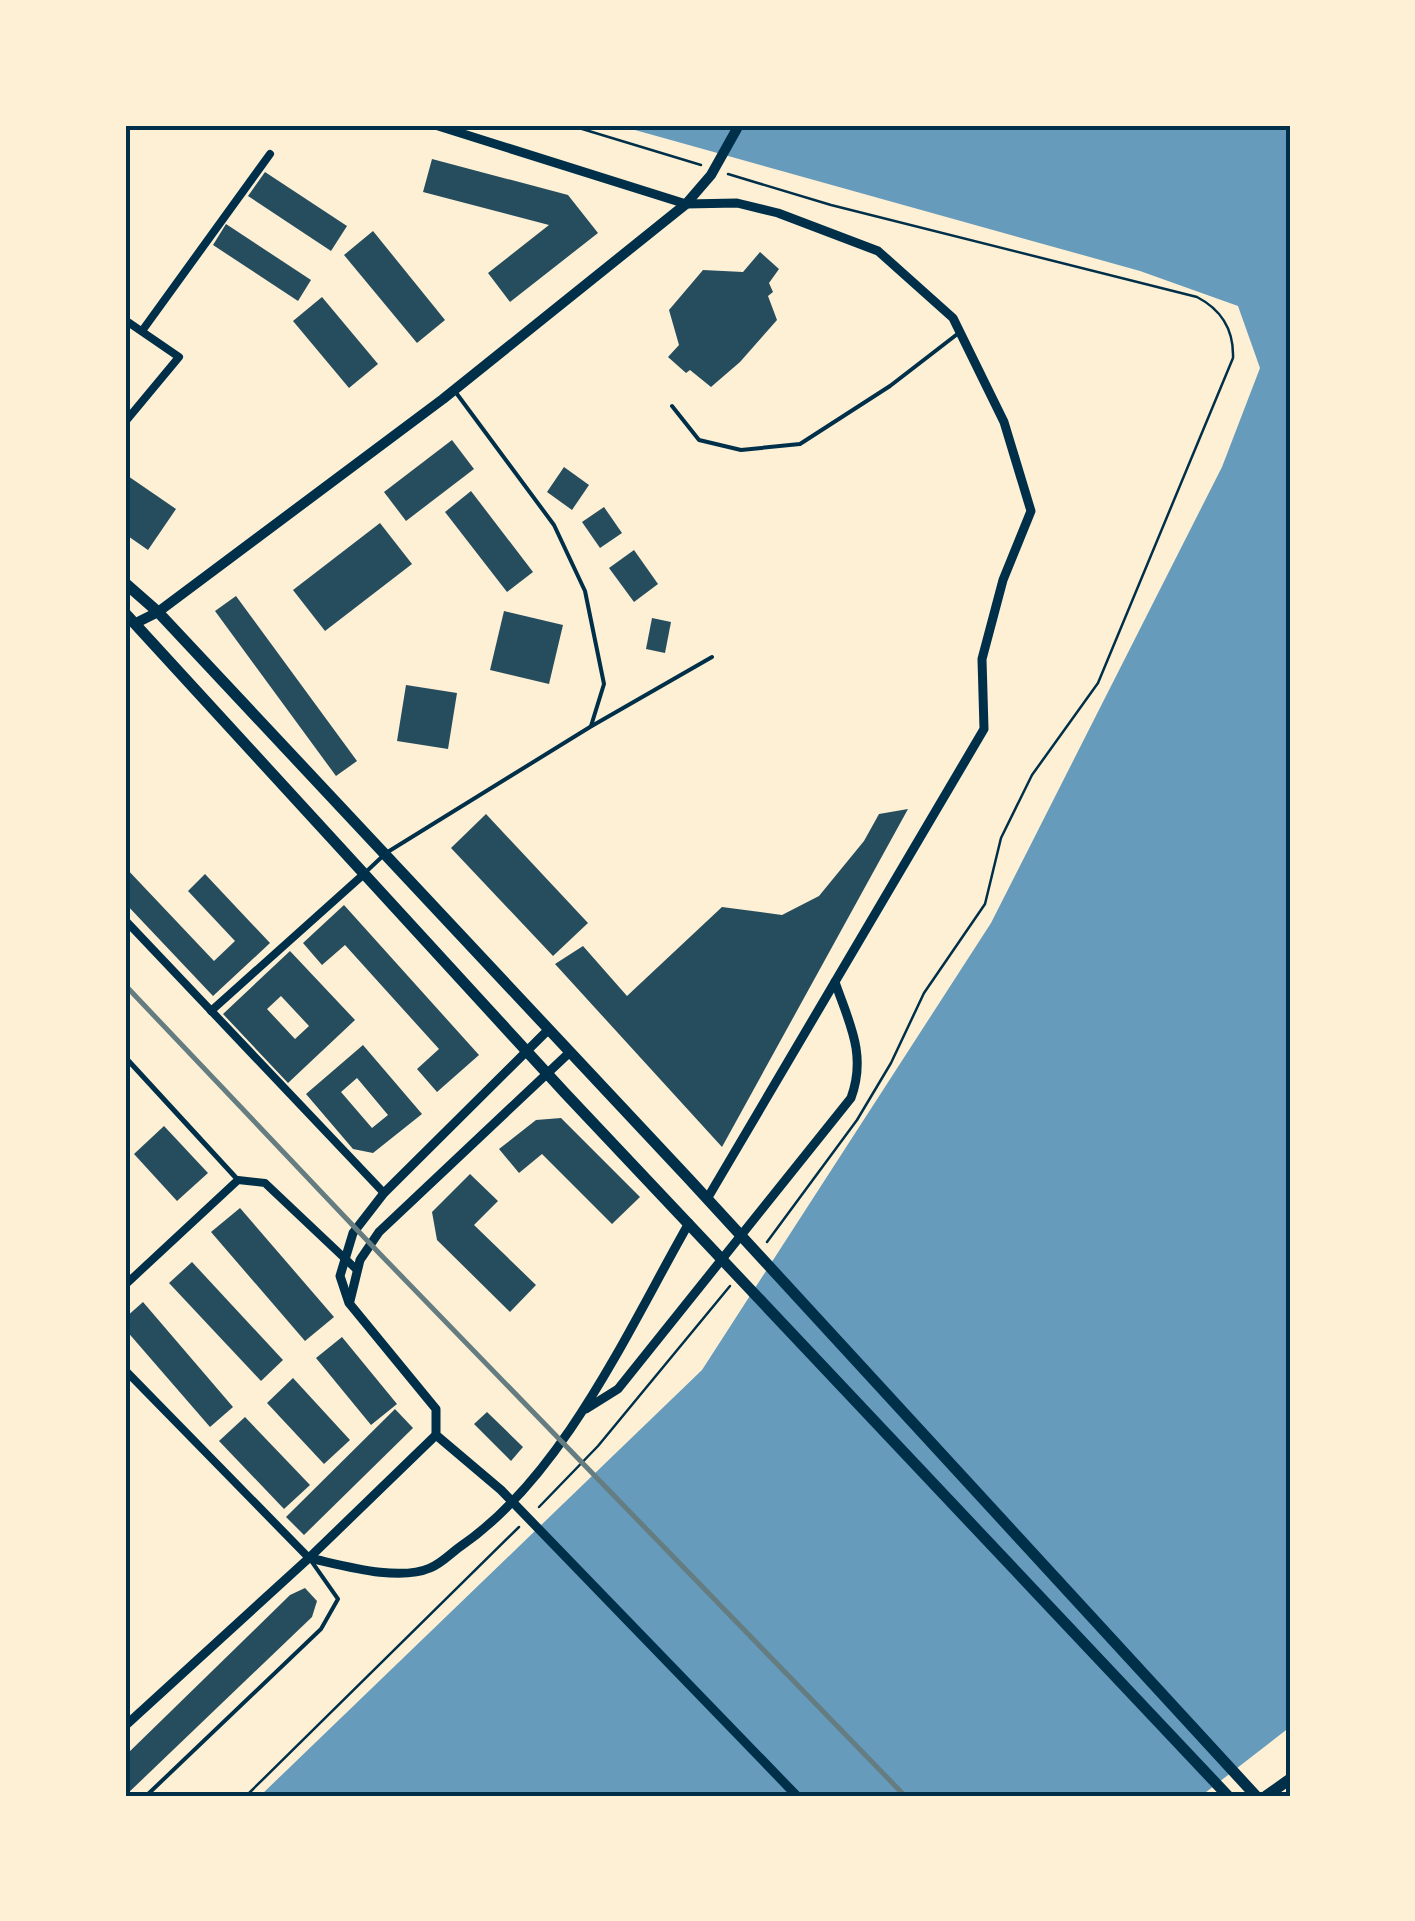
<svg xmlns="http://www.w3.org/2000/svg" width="1415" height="1921" viewBox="0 0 1415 1921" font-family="'Playfair Display',serif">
<rect width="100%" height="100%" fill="#fdf0d5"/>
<polygon fill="#669bbc" points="617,125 1290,125 1290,1727 1201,1796 260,1796 702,1370 991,923 1222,467 1260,368 1238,306 1140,271"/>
<g fill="#264d5e" fill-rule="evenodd">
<polygon points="432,159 568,195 598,233 510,302 488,273 549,225 423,192"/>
<polygon points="265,172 347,226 331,251 248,196"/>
<polygon points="226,224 311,280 298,301 213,245"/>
<polygon points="373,231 445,320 417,343 344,255"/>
<polygon points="760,252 779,269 769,283 773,292 768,296 777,320 740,362 711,387 690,370 686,373 668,357 679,345 669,310 703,270 743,272"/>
<polygon points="322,297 378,364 349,388 293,321"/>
<polygon points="452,440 474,469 406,521 384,492"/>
<polygon points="564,467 589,485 572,510 547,492"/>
<polygon points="125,474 176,509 148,550 125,534"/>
<polygon points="471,491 533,572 507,592 445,512"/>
<polygon points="604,507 622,533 600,548 582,522"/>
<polygon points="380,523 412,564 325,631 293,590"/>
<polygon points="634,550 658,584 634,602 609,568"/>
<polygon points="236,596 357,761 336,776 215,611"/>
<polygon points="504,611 563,625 549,684 490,670"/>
<polygon points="652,618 671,622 665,653 646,649"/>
<polygon points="406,685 457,693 448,749 397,741"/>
<polygon points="908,809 722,1147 555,964 583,946 627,996 722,907 782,915 819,896 864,841 879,814"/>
<polygon points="486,814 588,923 553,956 451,848"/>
<polygon points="125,867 214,961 235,941 188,891 205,874 270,943 213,996 125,903"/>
<polygon points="344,905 479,1055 437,1092 417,1069 439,1049 345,945 322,965 303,943"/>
<path d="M290,951l65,69 -67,63 -65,-69zM281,996l28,30 -14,13 -28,-30z"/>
<path d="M363,1045l59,69 -49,39 -20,-4 -47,-55zM357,1078l31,37 -16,13 -31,-36z"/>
<polygon points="561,1118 640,1197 612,1224 542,1154 519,1173 499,1149 536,1120"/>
<polygon points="164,1126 208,1173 177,1201 134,1154"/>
<polygon points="470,1174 498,1201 474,1225 536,1285 510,1312 437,1240 432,1212"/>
<polygon points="240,1208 334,1317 305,1341 211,1232"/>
<polygon points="192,1262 283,1360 261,1381 169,1283"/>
<polygon points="143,1302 233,1407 210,1427 125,1329 125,1318"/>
<polygon points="342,1337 397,1404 371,1425 316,1358"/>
<polygon points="293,1378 350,1440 324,1464 267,1403"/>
<polygon points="395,1409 413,1428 304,1535 286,1517"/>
<polygon points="487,1412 523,1447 511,1461 474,1424"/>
<polygon points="245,1417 310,1485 284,1509 219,1441"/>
<polygon points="305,1588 317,1601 312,1617 125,1796 125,1756 290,1595"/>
</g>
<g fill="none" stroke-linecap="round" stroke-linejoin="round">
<g stroke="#003049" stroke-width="2.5">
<polyline points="569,125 701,165"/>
<path d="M728,174l103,31 366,92c25,13 37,33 36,61l-135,325 -66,92 -31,63 -16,66 -61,89 -33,70 -34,57 -90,122"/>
<polyline points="539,1507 598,1446 730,1286"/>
<polyline points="246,1796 519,1527"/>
</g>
<g stroke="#003049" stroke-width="4">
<polyline points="457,394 554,525 585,591 604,684 591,726"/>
<polyline points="672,406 699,440 741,450 800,444 890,386 960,332"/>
<polyline points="368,870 386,853 590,727 712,657"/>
<polyline points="146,1796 321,1629 338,1599 312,1562"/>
</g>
<polyline stroke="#003049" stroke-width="5" points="125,1057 238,1180"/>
<g stroke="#003049" stroke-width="8">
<polyline points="125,320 179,357 125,422"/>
<polyline points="142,331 270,154"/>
<polyline points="125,920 384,1193"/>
<polyline points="211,1011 364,874"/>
<polyline points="125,1285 238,1180 265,1183 357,1270"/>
<polyline points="125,1370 309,1558"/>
</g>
<g stroke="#003049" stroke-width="9">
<polyline points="435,125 686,204 737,203 778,213 878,251 953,318 1004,422 1031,511 1003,580 982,659 984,729 707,1199"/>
<polyline points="549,1029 384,1193 353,1233 340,1276 349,1303 436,1409 436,1435 501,1490 797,1796"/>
<polyline points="350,1301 360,1260 379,1232 570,1052"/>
<path d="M586,1409l32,-20 233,-291c16,-44 -2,-75 -16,-116"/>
<path d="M309,1558c33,7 89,24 121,10 11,-4 21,-15 31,-22 102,-70 167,-216 228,-323"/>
<polyline points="125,1726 309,1558 436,1435"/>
</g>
<polyline stroke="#003049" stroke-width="10" points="136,623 158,612 443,399 686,204 711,175 739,125"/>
<g stroke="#003049" stroke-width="11">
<polyline points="125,583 158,612 689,1179 1256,1796"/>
<polyline points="125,613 565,1093 1228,1796"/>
</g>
<polyline stroke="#003049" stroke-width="11" points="1266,1796 1290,1779"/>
<polyline stroke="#657d81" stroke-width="5" points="125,985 379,1253 905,1796"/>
</g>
<rect width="1415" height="1921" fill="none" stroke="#fdf0d5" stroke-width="255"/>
<rect x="128" y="128" width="1160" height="1666" fill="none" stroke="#003049" stroke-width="4"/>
</svg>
